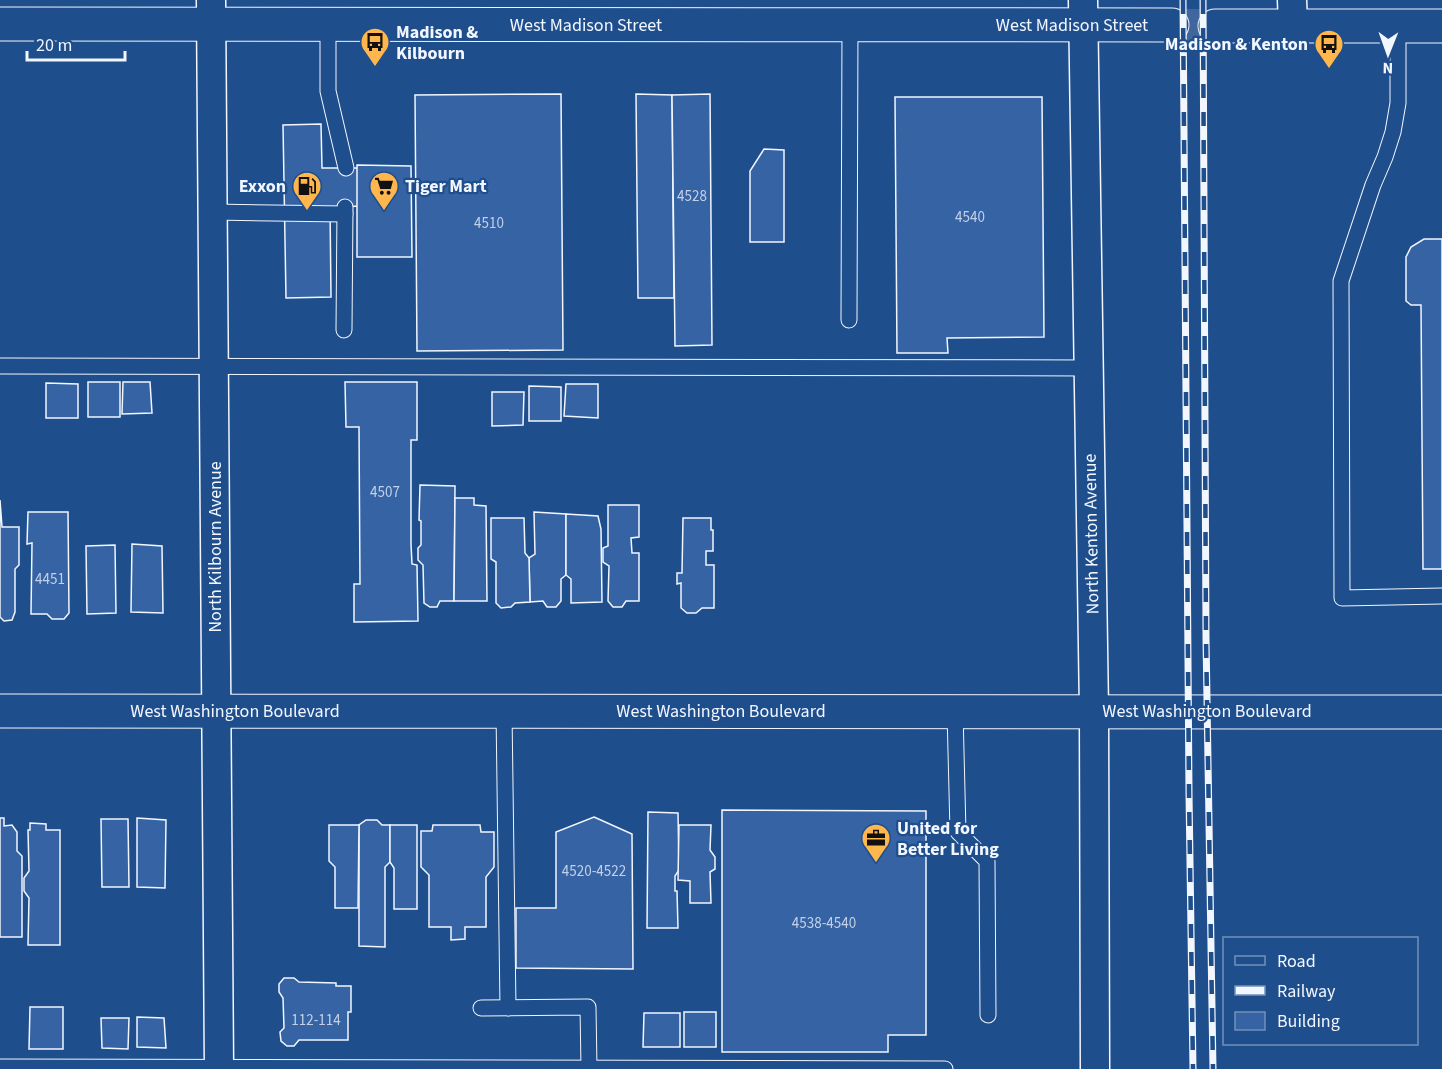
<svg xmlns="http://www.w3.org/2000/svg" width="1442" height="1069" viewBox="0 0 1442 1069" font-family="'Source Sans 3',sans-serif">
<rect width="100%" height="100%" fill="#1f4e8c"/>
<g fill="#3563a3" stroke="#f2f6ff" stroke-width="1.5">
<polygon points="561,94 563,350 417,351 415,95"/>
<polygon points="636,94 672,95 674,298 638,298"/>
<polygon points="710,94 712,345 675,346 672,95"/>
<polygon points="895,97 1042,97 1044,337 947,338 948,353 897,353"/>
<polygon points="321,124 322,168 365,168 365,206 330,207 331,297 286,298 283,125"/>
<polygon points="764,149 784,150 784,242 750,242 750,171"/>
<polygon points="357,165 411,166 412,257 357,257"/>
<polygon points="1424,239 1442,239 1442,569 1423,569 1421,305 1411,305 1406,301 1406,257 1411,247"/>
<rect x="88" y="382" width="32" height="35"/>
<polygon points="123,382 150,382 152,413 122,414"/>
<polygon points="345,382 417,382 417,440 411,440 411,544 412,564 417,565 418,621 354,622 354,584 360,584 359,427 346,427"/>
<polygon points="46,383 78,384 78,418 46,418"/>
<polygon points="566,384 598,384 598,418 564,416"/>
<polygon points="529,386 561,387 561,421 529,421"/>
<polygon points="492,392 524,392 523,425 492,426"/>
<polygon points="420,485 455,486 454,601 440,601 437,607 430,607 424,603 423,565 418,560 418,548 421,545 421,521 419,520"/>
<polygon points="455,498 474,498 474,505 486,506 487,601 454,601"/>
<polygon points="0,500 2,527 19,527 19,565 15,569 15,612 12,620 4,621 0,617"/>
<polygon points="608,505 639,505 639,537 631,538 632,553 639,553 639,601 626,601 622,607 613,607 608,601 609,566 603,562 603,548 608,546"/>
<polygon points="28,512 68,512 69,613 64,619 52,619 47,614 31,614 32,543 27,544"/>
<polygon points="534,512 566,514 566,575 561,579 561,601 556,607 547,607 543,601 530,602 529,558 535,554"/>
<polygon points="566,514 598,516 601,529 602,602 571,603 571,579 566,575"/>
<polygon points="491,518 524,518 525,553 529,558 530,602 515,603 511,607 501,608 496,603 496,562 491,559"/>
<polygon points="683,518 711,518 711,530 713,530 713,551 706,551 706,565 714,565 714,608 702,608 696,613 687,613 681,608 681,583 677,584 677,573 682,573"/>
<polygon points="132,544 162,546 163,613 131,612"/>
<polygon points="115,545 116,613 87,614 86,546"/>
<polygon points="722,810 926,811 926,1035 888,1035 888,1052 722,1052"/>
<polygon points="648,812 678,813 679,870 675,876 675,891 677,891 678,928 647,928"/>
<polygon points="594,817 632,834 633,969 516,968 516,908 556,908 556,832"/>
<polygon points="0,818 4,818 4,826 12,825 17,832 17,851 22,856 22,937 0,937"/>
<polygon points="137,818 166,820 165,888 137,887"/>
<polygon points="101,819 128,819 129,887 102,887"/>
<polygon points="366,820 377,820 382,825 390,825 390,862 385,867 385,947 359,946 359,825"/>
<polygon points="30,823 46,824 46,830 60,830 60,945 28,945 29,898 24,891 24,878 29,871 28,830 30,830"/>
<polygon points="329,825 359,825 358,908 335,908 335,867 329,861"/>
<polygon points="390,825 417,825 417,909 394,909 394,868 390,862"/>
<polygon points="433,825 480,825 481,832 494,832 494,867 486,877 486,927 465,927 465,939 451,940 451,927 429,927 429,875 421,867 421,831 432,831"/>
<polygon points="679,825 711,825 710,850 715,857 715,869 710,872 711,903 690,903 690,881 678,880"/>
<polygon points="284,978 294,978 299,982 336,983 336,986 351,986 351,1012 348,1012 348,1040 299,1040 294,1046 287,1046 281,1041 280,1032 284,1028 283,998 279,992 279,984"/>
<polygon points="30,1007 63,1007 63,1049 29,1049"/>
<rect x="684" y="1012" width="32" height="35"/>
<polygon points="644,1013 680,1013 680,1047 643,1047"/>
<polygon points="137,1017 164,1018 166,1048 137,1047"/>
<polygon points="101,1018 129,1018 128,1049 102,1048"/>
</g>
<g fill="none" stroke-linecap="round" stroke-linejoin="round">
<polyline stroke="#3f679d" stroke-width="33" stroke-dasharray="33 16" stroke-linecap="butt" points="1172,25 1215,26"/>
<g stroke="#f2f6ff" stroke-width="17">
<g id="service">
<polyline points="328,25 328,91 346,168"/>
<polyline points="1398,26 1398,103 1393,132 1385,157 1373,185 1341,281 1342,598 1442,596"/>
<polyline points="212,212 345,214"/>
<polyline points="849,320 850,25"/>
<polyline points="344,330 345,207"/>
<polyline points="0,366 1088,368"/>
<polyline points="504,711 508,1008"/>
<polyline points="955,711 958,832 987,861 988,1015"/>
<polyline points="481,1008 588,1007 589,1068"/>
<polyline points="0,1067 945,1069"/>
</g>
</g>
<g stroke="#f2f6ff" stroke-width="31">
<g id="minor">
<polyline points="211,0 219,1069"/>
<polyline points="1083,0 1094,711 1095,1069"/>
<polyline points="1292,0 1293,25"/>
</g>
</g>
<g stroke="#f2f6ff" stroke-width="35">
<polyline id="tertiary" points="0,711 1442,712"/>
</g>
<g stroke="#f2f6ff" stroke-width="35">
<g id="secondary">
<polyline points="0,24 1172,25"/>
<polyline points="1215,26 1442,26"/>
</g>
</g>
<use href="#service" stroke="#1f4e8c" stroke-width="15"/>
<use href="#minor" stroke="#1f4e8c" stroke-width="28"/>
<use href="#tertiary" stroke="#1f4e8c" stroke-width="33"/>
<use href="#secondary" stroke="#1f4e8c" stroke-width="33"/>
<g stroke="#f2f6ff" stroke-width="7">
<g id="rail">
<polyline points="1183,0 1189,793 1193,1069"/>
<polyline points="1203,0 1206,638 1213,1069"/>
</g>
</g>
<use href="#rail" stroke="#1f4e8c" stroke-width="4.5" stroke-dasharray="14" stroke-linecap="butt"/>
</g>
<defs>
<g id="bus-pin" transform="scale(1.5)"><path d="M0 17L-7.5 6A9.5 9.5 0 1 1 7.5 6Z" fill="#ffb74d" stroke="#1f4e8c"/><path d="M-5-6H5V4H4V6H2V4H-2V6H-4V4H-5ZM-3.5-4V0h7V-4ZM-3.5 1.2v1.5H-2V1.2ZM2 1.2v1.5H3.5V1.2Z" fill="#111"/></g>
<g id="fuel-pin" transform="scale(1.5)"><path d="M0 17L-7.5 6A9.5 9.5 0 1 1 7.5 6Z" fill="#ffb74d" stroke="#1f4e8c"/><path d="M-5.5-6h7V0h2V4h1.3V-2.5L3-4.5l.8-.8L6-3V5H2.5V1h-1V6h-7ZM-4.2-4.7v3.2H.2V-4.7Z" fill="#111"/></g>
<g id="supermarket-pin" transform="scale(1.5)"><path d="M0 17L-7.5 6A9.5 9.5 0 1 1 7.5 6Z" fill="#ffb74d" stroke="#1f4e8c"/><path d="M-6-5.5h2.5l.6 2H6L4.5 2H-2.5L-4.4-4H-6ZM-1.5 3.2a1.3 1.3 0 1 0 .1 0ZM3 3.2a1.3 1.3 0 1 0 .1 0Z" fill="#111"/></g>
<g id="office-pin" transform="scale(1.5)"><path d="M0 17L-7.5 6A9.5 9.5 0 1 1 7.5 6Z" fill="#ffb74d" stroke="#1f4e8c"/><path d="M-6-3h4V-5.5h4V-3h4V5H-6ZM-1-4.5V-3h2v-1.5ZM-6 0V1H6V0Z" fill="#111"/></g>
</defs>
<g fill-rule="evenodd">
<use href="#bus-pin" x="375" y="42"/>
<use href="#bus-pin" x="1329" y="44"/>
<use href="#fuel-pin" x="307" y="186"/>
<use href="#supermarket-pin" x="384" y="186"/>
<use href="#office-pin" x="876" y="838"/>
</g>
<g text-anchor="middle" stroke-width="4.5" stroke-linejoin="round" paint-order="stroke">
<g font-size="15" fill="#c3d1e8">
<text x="692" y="201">4528</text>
<text x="970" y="222">4540</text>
<text x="489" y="228">4510</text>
<text x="385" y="497">4507</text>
<text x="50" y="584">4451</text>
<text x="594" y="876">4520-4522</text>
<text x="824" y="928">4538-4540</text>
<text x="316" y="1025">112-114</text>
</g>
<g font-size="18" fill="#f2f6ff" stroke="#1f4e8c">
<text x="586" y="31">West Madison Street</text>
<text x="1072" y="31">West Madison Street</text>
<text transform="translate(1091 534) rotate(-91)" y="6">North Kenton Avenue</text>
<text transform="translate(215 547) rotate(-90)" y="6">North Kilbourn Avenue</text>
<text x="235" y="717">West Washington Boulevard</text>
<text x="721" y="717">West Washington Boulevard</text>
<text x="1207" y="717">West Washington Boulevard</text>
</g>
<g font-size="18" font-weight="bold" fill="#f2f6ff" stroke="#1f4e8c" text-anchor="start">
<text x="396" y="38">Madison &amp;<tspan x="396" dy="21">Kilbourn</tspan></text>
<text x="1308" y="50" text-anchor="end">Madison &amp; Kenton</text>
<text x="286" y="192" text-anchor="end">Exxon</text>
<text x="405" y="192">Tiger Mart</text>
<text x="897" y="834">United for<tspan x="897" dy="21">Better Living</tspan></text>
</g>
</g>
<rect x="1223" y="937" width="195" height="108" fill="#1f4e8c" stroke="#7391ba" stroke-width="1.5"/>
<rect x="1235" y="956" width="30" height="9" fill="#1f4e8c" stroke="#7391ba" stroke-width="1.5"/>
<text x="1277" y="967" font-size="18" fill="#f2f6ff">Road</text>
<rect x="1235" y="986" width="30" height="9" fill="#f2f6ff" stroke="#7391ba" stroke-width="1.5"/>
<text x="1277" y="997" font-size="18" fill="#f2f6ff">Railway</text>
<rect x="1235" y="1012" width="30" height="18" fill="#3563a3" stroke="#7391ba" stroke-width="1.5"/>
<text x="1277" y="1027" font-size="18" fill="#f2f6ff">Building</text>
<g transform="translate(1388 54) rotate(181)" stroke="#1f4e8c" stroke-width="4.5" paint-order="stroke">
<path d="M0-4.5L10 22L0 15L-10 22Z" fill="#f2f6ff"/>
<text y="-9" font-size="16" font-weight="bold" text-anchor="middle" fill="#f2f6ff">N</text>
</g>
<path d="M27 51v9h98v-9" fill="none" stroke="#f2f6ff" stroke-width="3"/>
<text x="36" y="51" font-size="18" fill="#f2f6ff" stroke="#1f4e8c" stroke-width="4.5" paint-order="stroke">20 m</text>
</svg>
